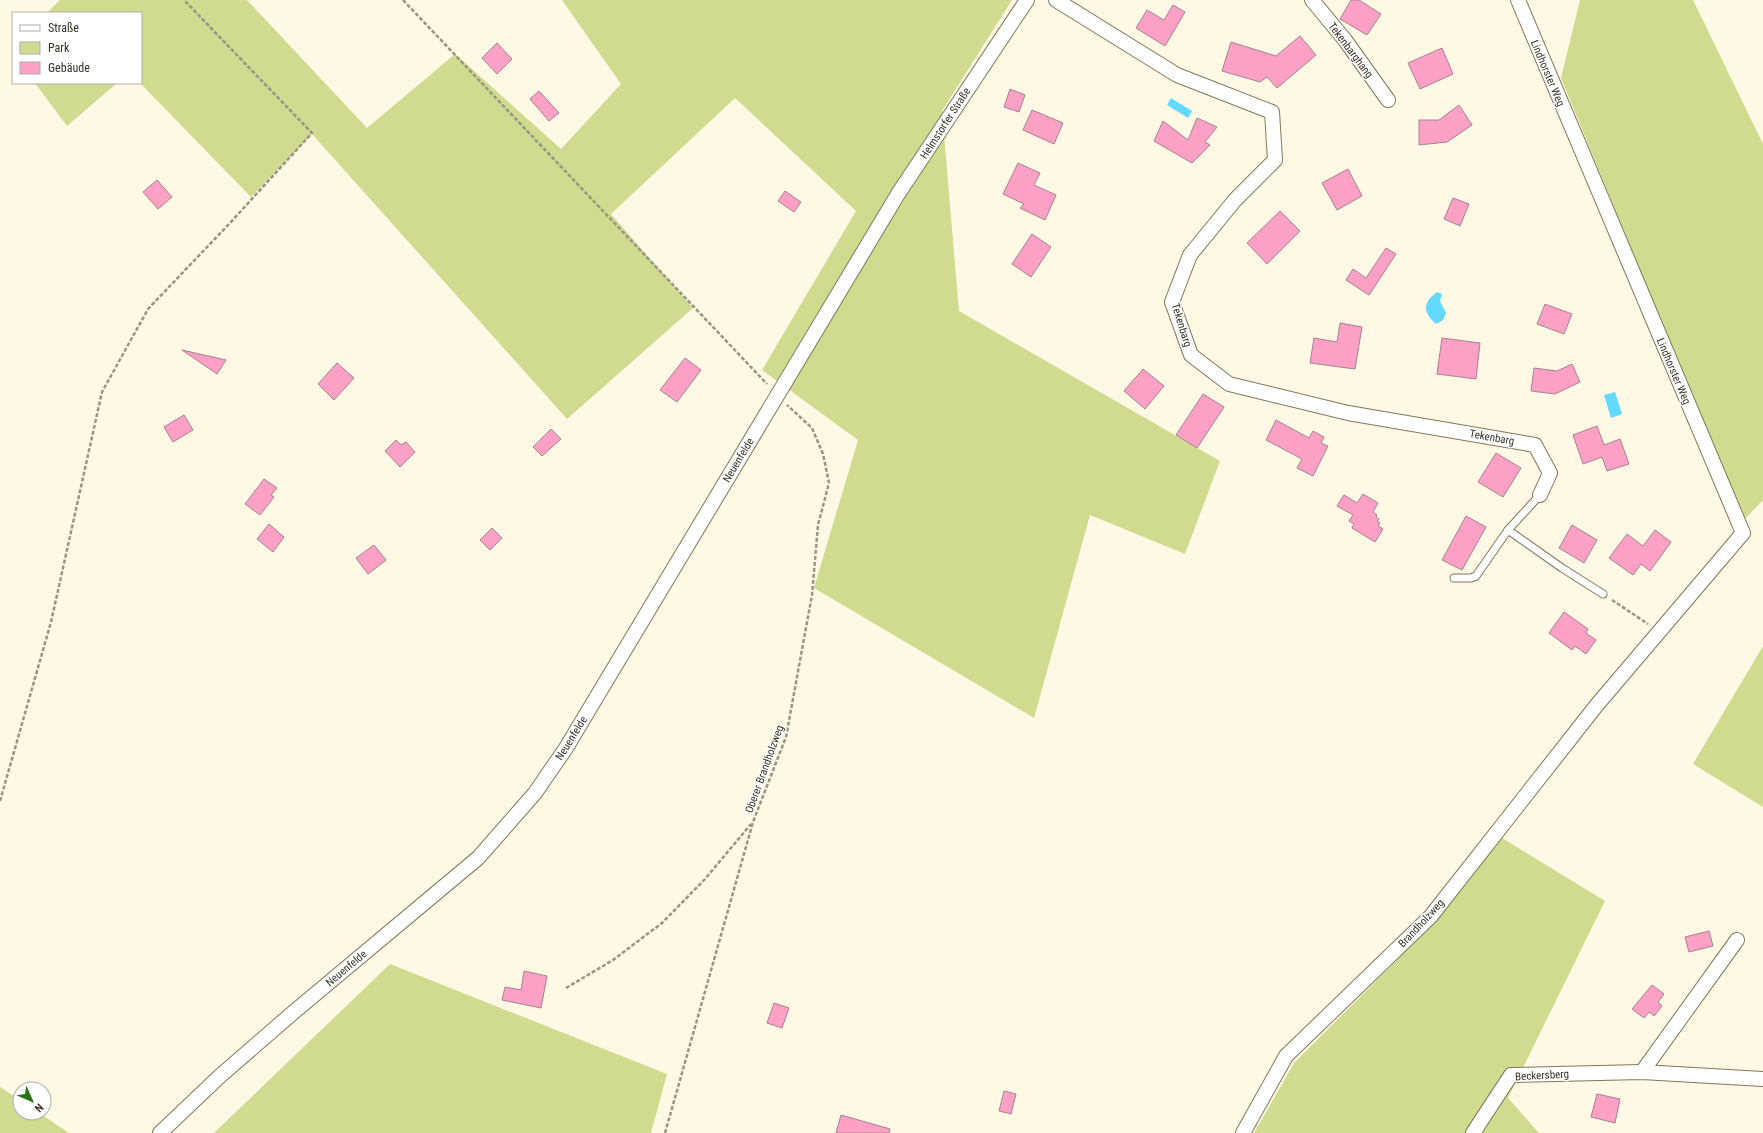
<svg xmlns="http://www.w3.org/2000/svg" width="1763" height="1133" viewBox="0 0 1763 1133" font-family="'Roboto Condensed',sans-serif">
<rect width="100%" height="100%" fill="#fef8e4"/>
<g fill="#d0db90">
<polygon points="60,0 247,0 367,128 455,54 561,149 621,84 562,0 1012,0 942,111 959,311 1220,461 1185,554 1090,515 1034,718 814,588 858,440 762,370 856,211 735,98 611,214 693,308 567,419 312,134 251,197 140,83 141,83 141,13 47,13"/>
<polygon points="1580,0 1693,0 1763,144 1763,500 1743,521 1561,78"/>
<polygon points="35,83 117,83 67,126"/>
<polygon points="1763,646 1763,807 1693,764"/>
<polygon points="1502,838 1605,901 1508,1098 1539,1133 1254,1133 1294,1063 1430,927"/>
<polygon points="390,964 667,1074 651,1133 214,1133"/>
<polygon points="0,1087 20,1100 20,1113 39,1113 69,1133 0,1133"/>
</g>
<g fill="#64d9ff">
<polygon points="1171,98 1192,111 1188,118 1167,105"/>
<path d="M1437,292l5,2 -2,7 6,12 -3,7 -7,4c-13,-12 -14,-21 1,-32z"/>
<polygon points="1615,392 1622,414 1611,418 1604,395"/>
</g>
<g fill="#fca0c5" stroke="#a5838f">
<polygon points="1351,0 1359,0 1381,14 1367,35 1340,19"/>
<polygon points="1173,5 1185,12 1165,46 1136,28 1147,10 1164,20"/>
<polygon points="1300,36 1316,55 1277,88 1267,77 1260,82 1222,71 1231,42 1276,56"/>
<polygon points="497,43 512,59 497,74 482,58"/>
<polygon points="1442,48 1453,74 1420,89 1408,63"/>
<polygon points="1010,89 1025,95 1019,112 1004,107"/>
<polygon points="539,91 559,113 549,121 530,99"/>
<polygon points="1459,105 1472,125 1447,142 1419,145 1419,120 1439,120"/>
<polygon points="1032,110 1063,123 1054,144 1023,130"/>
<polygon points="1197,118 1217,127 1205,142 1210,145 1192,163 1154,141 1163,121 1188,140"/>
<polygon points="1018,163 1040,173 1034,185 1056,195 1045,220 1020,208 1024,204 1003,194"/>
<polygon points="1348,169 1362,196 1337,210 1322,183"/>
<polygon points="157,180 172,197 158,209 143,192"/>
<polygon points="785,191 801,202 794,212 778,201"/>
<polygon points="1453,198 1469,204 1460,226 1444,219"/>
<polygon points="1280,211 1300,231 1267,264 1247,243"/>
<polygon points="1032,234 1051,247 1031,277 1012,264"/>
<polygon points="1386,248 1396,254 1369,295 1346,280 1353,269 1366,278"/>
<polygon points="1545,304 1572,314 1564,334 1537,324"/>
<polygon points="1340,323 1362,327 1355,369 1310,363 1314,338 1337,342"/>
<polygon points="1442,338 1480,343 1476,379 1437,374"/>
<polygon points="182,350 226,360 217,374"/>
<polygon points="685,358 701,370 677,402 660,390"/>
<polygon points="337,363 354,378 334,400 318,384"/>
<polygon points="1572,364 1580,382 1555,394 1531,391 1534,368 1557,371"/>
<polygon points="1143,369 1164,386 1145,409 1124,391"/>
<polygon points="1203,394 1224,407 1197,448 1176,435"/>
<polygon points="184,415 193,430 173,442 164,427"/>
<polygon points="1276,420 1309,438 1313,431 1324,437 1321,443 1328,446 1313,476 1297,468 1302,459 1266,440"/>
<polygon points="1597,426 1604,445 1620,439 1629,464 1607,471 1602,457 1583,464 1573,435"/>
<polygon points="551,429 561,439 542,456 533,447"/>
<polygon points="396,440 401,445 406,442 415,452 400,467 385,451"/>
<polygon points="1496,453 1521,468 1503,497 1478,482"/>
<polygon points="264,479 277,488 271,495 274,497 260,515 245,504"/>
<polygon points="1363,494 1378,503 1373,512 1377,515 1376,517 1379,519 1377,521 1380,523 1378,526 1383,529 1375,542 1352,528 1354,524 1349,521 1353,515 1337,506 1344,495 1357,503"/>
<polygon points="1466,516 1486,527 1462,570 1442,560"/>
<polygon points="269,524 284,537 273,552 257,539"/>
<polygon points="1572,525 1597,540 1584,563 1559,548"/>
<polygon points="492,528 502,538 490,550 480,540"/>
<polygon points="1655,530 1671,542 1650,571 1641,564 1633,575 1609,558 1627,534 1643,546"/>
<polygon points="374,545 386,560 368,574 356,558"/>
<polygon points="1564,612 1588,629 1586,633 1596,640 1586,654 1575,646 1572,650 1549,633"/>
<polygon points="1709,931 1713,946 1689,952 1685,937"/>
<polygon points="524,971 547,976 541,1008 502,1000 505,987 521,990"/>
<polygon points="1652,985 1664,994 1658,1002 1662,1006 1654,1016 1649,1012 1644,1018 1632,1009"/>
<polygon points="774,1003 789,1008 782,1028 767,1023"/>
<polygon points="1004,1091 1016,1094 1011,1114 999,1111"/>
<polygon points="1597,1094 1620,1099 1615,1123 1591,1117"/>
<polygon points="841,1115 890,1129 889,1133 836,1133"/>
</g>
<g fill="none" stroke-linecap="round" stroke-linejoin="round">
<g stroke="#81775a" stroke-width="9">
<g id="service">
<polyline points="1508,530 1562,568 1603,594"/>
<polyline points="1454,578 1471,578 1476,576 1508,530 1540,495"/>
</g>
</g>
<g stroke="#81775a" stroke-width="16">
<g id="minor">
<polyline points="1056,0 1177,75 1272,112 1275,160 1235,200 1190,255 1172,302 1191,355 1229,384 1348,413 1535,445 1550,473 1540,495"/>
<polyline points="1312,0 1345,40 1388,100"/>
<polyline points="1642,1072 1737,940"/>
<polyline points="160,1133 220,1076 295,1011 478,858 535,793 566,748 898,194 1027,0"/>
<polyline points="1243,1133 1286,1056 1431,916 1596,706 1743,533 1518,0"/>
<polyline points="1473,1133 1511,1075 1642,1072 1763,1079"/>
</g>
</g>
<g stroke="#999484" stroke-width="2.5" stroke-dasharray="4 2" stroke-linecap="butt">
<polyline points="403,0 767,384"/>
<polyline points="1612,600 1648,624"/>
<polyline points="0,801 51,622 102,392 148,309 230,223 312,133 184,0"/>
<polyline points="566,988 613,960 662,923 705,879 751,824"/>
<polyline points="665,1133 753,822 786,737 812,595 818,525 829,483 823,454 812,428 787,405"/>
</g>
<use href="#service" stroke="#fff" stroke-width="7"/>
<use href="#minor" stroke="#fff" stroke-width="14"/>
</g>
<g text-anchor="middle" stroke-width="3" stroke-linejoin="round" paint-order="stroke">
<g font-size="11" fill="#363225" stroke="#fff">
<text transform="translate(1351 50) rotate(53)" y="4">Tekenbarghang</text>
<text transform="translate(1548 73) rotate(67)" y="4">Lindhorster Weg</text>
<text transform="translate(945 123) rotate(-57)" y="4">Helmstorfer Straße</text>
<text transform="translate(1182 325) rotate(73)" y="4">Tekenbarg</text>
<text transform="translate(1674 371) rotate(67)" y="4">Lindhorster Weg</text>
<text transform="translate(1492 437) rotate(10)" y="4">Tekenbarg</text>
<text transform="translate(738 460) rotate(-59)" y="4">Neuenfelde</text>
<text transform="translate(571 738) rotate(-58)" y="4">Neuenfelde</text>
<text transform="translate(764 769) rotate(-70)" y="4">Oberer Brandholzweg</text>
<text transform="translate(1421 923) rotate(-47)" y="4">Brandholzweg</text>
<text transform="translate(346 968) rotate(-40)" y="4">Neuenfelde</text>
<text transform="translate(1542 1075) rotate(-3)" y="4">Beckersberg</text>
</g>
</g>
<rect x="12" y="12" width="130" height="72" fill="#ffffff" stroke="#afada8"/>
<rect x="20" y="25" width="20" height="6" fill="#ffffff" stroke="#afada8"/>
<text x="48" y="32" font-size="12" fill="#363225">Straße</text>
<rect x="20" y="42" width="20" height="12" fill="#d0db90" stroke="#afada8"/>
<text x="48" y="52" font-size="12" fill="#363225">Park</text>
<rect x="20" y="62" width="20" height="12" fill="#fca0c5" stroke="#afada8"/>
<text x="48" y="72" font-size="12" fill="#363225">Gebäude</text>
<g transform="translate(32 1101) rotate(135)"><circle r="19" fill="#ffffff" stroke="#afada8"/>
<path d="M0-3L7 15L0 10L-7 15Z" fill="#297316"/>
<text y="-6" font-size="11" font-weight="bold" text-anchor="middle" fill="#363225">N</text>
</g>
</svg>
